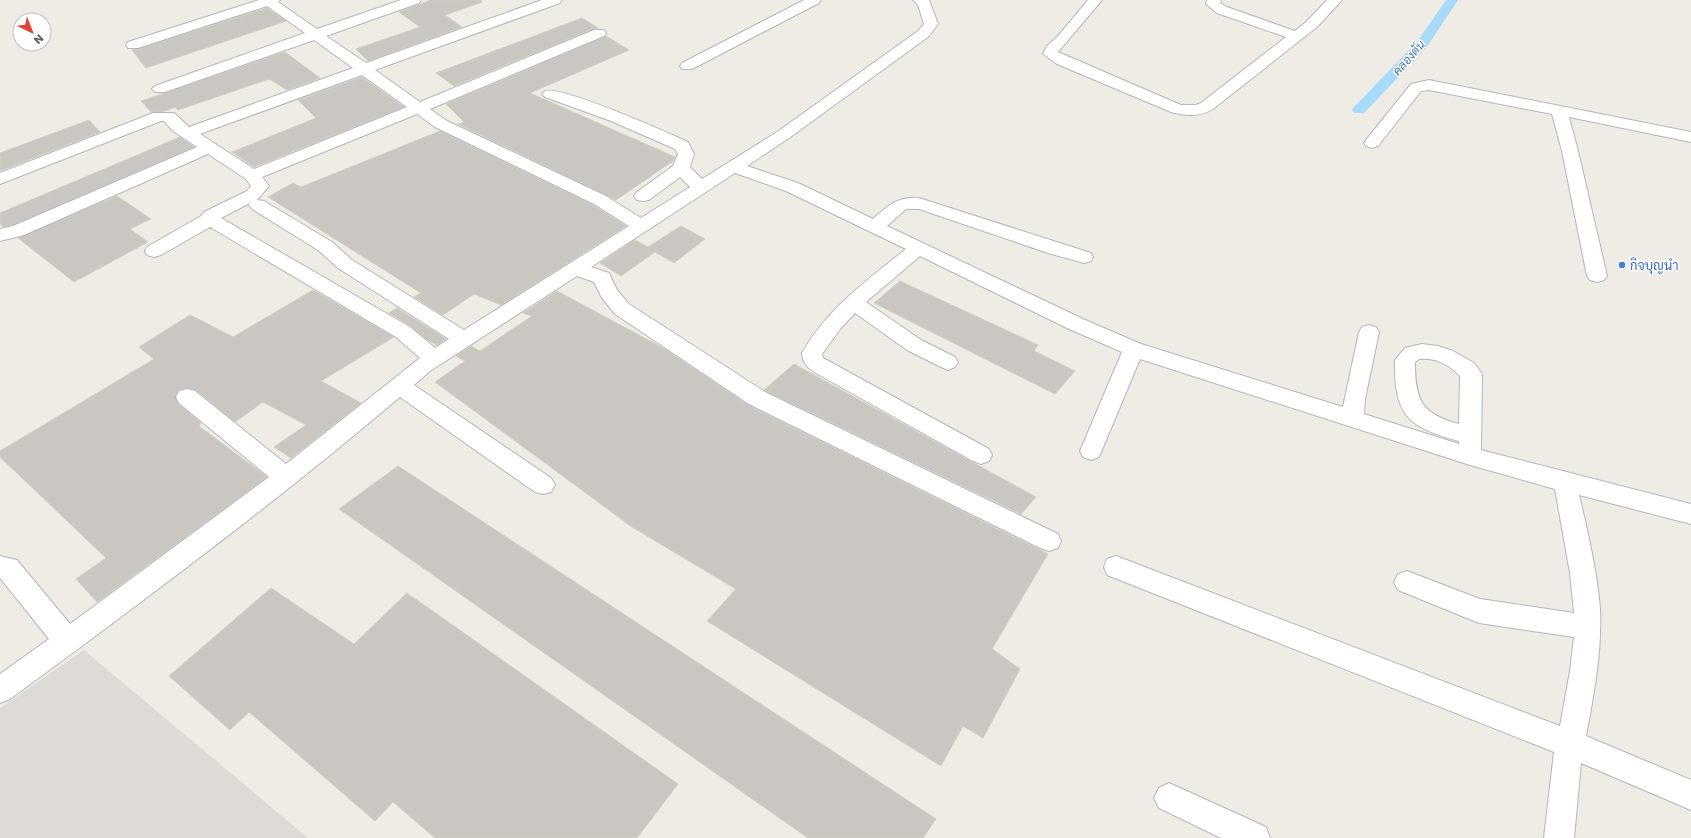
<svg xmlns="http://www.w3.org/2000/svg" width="1691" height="838" viewBox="0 0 1691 838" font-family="Poppins,Sarabun,sans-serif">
<rect width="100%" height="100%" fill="#efece5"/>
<polygon fill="#dedbd7" points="84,650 308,838 0,838 0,708"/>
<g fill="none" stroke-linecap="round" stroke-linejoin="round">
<polygon fill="#a8dafc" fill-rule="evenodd" points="1446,0 1458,0 1426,48 1364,113 1354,113 1352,110 1354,107 1417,42"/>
</g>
<g fill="#cac7c2" stroke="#d3cec4">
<polygon points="431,0 481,0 482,2 445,15 462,27 368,61 356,49 420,27 399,12"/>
<polygon points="267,8 286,21 146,68 132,50 138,49"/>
<polygon points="582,18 598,28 593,29 454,86 436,73"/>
<polygon points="606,36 629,50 530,93 675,157 673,161 616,200 458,124 464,122 446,104"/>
<polygon points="285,52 320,78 287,90 269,79 178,110 175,107 162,112 151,112 141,101"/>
<polygon points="362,77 404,107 254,167 232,152 316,118 298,100"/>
<polygon points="89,120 100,132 0,171 0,153"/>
<polygon points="440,131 593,205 626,226 501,305 474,294 443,315 414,297 421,293 268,197 293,183 301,187"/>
<polygon points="180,137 194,147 13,225 4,227 0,224 0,213"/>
<polygon points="117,196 151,219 130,229 148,242 74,282 18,238"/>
<polygon points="681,226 705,239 674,263 655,252 621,276 600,263 635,240 648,247"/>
<polygon points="900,281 1038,345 1034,351 1075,371 1055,394 874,303"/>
<polygon points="313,290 394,337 321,381 361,403 291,458 274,447 306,425 263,402 235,422 196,390 187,388 179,390 175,396 178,404 201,423 199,426 267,477 97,602 76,579 106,558 0,457 0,451 154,359 139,347 190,315 233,337"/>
<polygon points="557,291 663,348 748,405 1048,554 992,649 1020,669 983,738 963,726 941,766 707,621 736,589 632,527 435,382 465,361 456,356 471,346 480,351 532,316 523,313"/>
<polygon points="397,308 446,339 437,345 426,339 411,326 389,313"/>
<polygon points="794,364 972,462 1036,497 1021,514 764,390"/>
<polygon points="398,466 936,819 923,838 808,838 339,509"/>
<polygon points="271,588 354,644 407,593 678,784 637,838 435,838 393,802 375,821 249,712 230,730 169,676"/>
</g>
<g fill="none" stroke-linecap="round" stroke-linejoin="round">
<g stroke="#b3b6ba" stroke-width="2">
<g id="minor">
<path d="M259,0h21l-2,2 39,27 84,-29h20l-2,3 -93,33 40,27 176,-63h20l-2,3 -185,67 45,32 174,-72h10l2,3 -2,3 -174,73 17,12 159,75 35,22 49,-31 -10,-10 -31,23 -6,1 -6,-1 -3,-4 3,-4 36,-26 5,-12 -3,-5 -64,-28 -66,-24 -3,-3 3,-3c18,-5 121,41 143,51l6,12 -4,13 12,12 75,-47 141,-101 6,-7 -6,-19 -5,-5h16l9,24 -10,13 -139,101 -42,28 51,17 75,36c14,-13 25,-23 46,-21l172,55 2,4 -2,4 -7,2 -36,-10 -129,-44h-13l-19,17 196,93 58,25 202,63 16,-75 3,-5 7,-2 7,2 3,5 -14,67 -1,15 95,30v-3c-52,-14 -65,-26 -64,-81l10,-12 17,-4 16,2 15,5 21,12 8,11 -1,76 210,54v20l-112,-29c9,38 18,76 21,114 2,43 -6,85 -14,127l105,44v30l-110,-47 -7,75h-30l10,-86 -447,-177 -3,-8 3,-8 9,-3 444,170 10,-55 4,-34 -95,-14 -81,-33 -4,-8 4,-8 9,-3 73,28 94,14 -4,-40 -15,-84 -85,-24 -330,-106 -41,98 -8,3 -8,-3 -3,-6 42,-99 -53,-23 -149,-73 -54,46 55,38 34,17 3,5 -3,5 -7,3 -7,-3 -34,-17 -52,-37 -14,15 -19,26 1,4 166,91 3,6 -3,6 -8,3 -8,-3 -159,-89c-8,-6 -11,-9 -12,-19 24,-43 65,-73 104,-104l-120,-58 -51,-18 -144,94 18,6 8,17 12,14 136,88 293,142 3,7 -3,7 -9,3 -9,-3 -291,-144 -134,-90 -13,-16 -8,-16 -17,-6 -147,95 -16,14 137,93 4,7 -4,7 -8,2 -8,-2 -135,-95c-126,107 -258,205 -390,302l-10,4v-29l49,-35 -49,-61v-22l17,4 53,64 199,-147 -90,-74 -3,-6 3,-6 8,-2 8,2 91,73 134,-106 -24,-21 -186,-110 -49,28 -7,2 -7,-2 -2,-4 2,-4 54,-31 3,-4 43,-21 4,-5 -5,-7 -38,-25 -184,81 -24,6v-12l13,-3 184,-79 -24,-16 -9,-10h-3l-161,63v-11l153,-60h21l15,14 164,-59 -39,-28 -149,52h-10l-3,-3 3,-3 150,-53 -38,-27 -129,42h-10l-2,-3 2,-3zM362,75l45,32 -153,62 -54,-35zM417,114l18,13 159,77 35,22 -165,104 -112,-70 -20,-18 -68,-41 -7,-1 12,-14 -7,-9zM250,203l-1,2 3,4 66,41 20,18 111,71 -14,9 -25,-21 -189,-109zM1419,359c16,-2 31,6 41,17l-1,48c-38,-10 -44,-24 -44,-62z"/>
<polygon points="804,0 821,0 819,3 692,69 682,69 680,66 682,63"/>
<path d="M1088,0h14l-44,52 123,53h15l5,-2 85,-66 -69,-24 -11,-9 1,-4h14l-1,3 7,4 68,24 12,-10 20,-21h15l-25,27 -104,82c-13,8 -28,7 -42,3l-114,-48 -14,-10 4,-8 11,-10z"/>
<polygon points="1429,80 1691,132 1691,142 1569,117 1578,151 1607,276 1604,280 1597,282 1590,280 1587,276 1562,151 1552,114 1429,90 1421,91 1378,146 1372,148 1366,146 1364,143 1366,140 1411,84"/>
<polygon points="1169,783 1266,827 1270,838 1221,838 1159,808 1154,798 1159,788"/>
</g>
</g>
<use href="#minor" fill="#fff" fill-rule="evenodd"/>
</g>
<circle fill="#3f7fe0" stroke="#fff" stroke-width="1.5" cx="1622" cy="265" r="4"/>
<g text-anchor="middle" stroke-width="3" stroke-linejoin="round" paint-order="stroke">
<g font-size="12" font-style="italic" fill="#4275a5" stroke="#fff">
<text transform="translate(1409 58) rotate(-49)" y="4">คลองตัน</text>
</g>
<g font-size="13" fill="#366cbe" stroke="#fff" text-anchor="start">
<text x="1630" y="270">กิจบุญนำ</text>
</g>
</g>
<g transform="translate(32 32) rotate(137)"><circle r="19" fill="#ffffff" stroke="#bec0c1"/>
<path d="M0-3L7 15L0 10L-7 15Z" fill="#e34037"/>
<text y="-6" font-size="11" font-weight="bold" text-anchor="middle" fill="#5d6165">N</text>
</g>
</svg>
